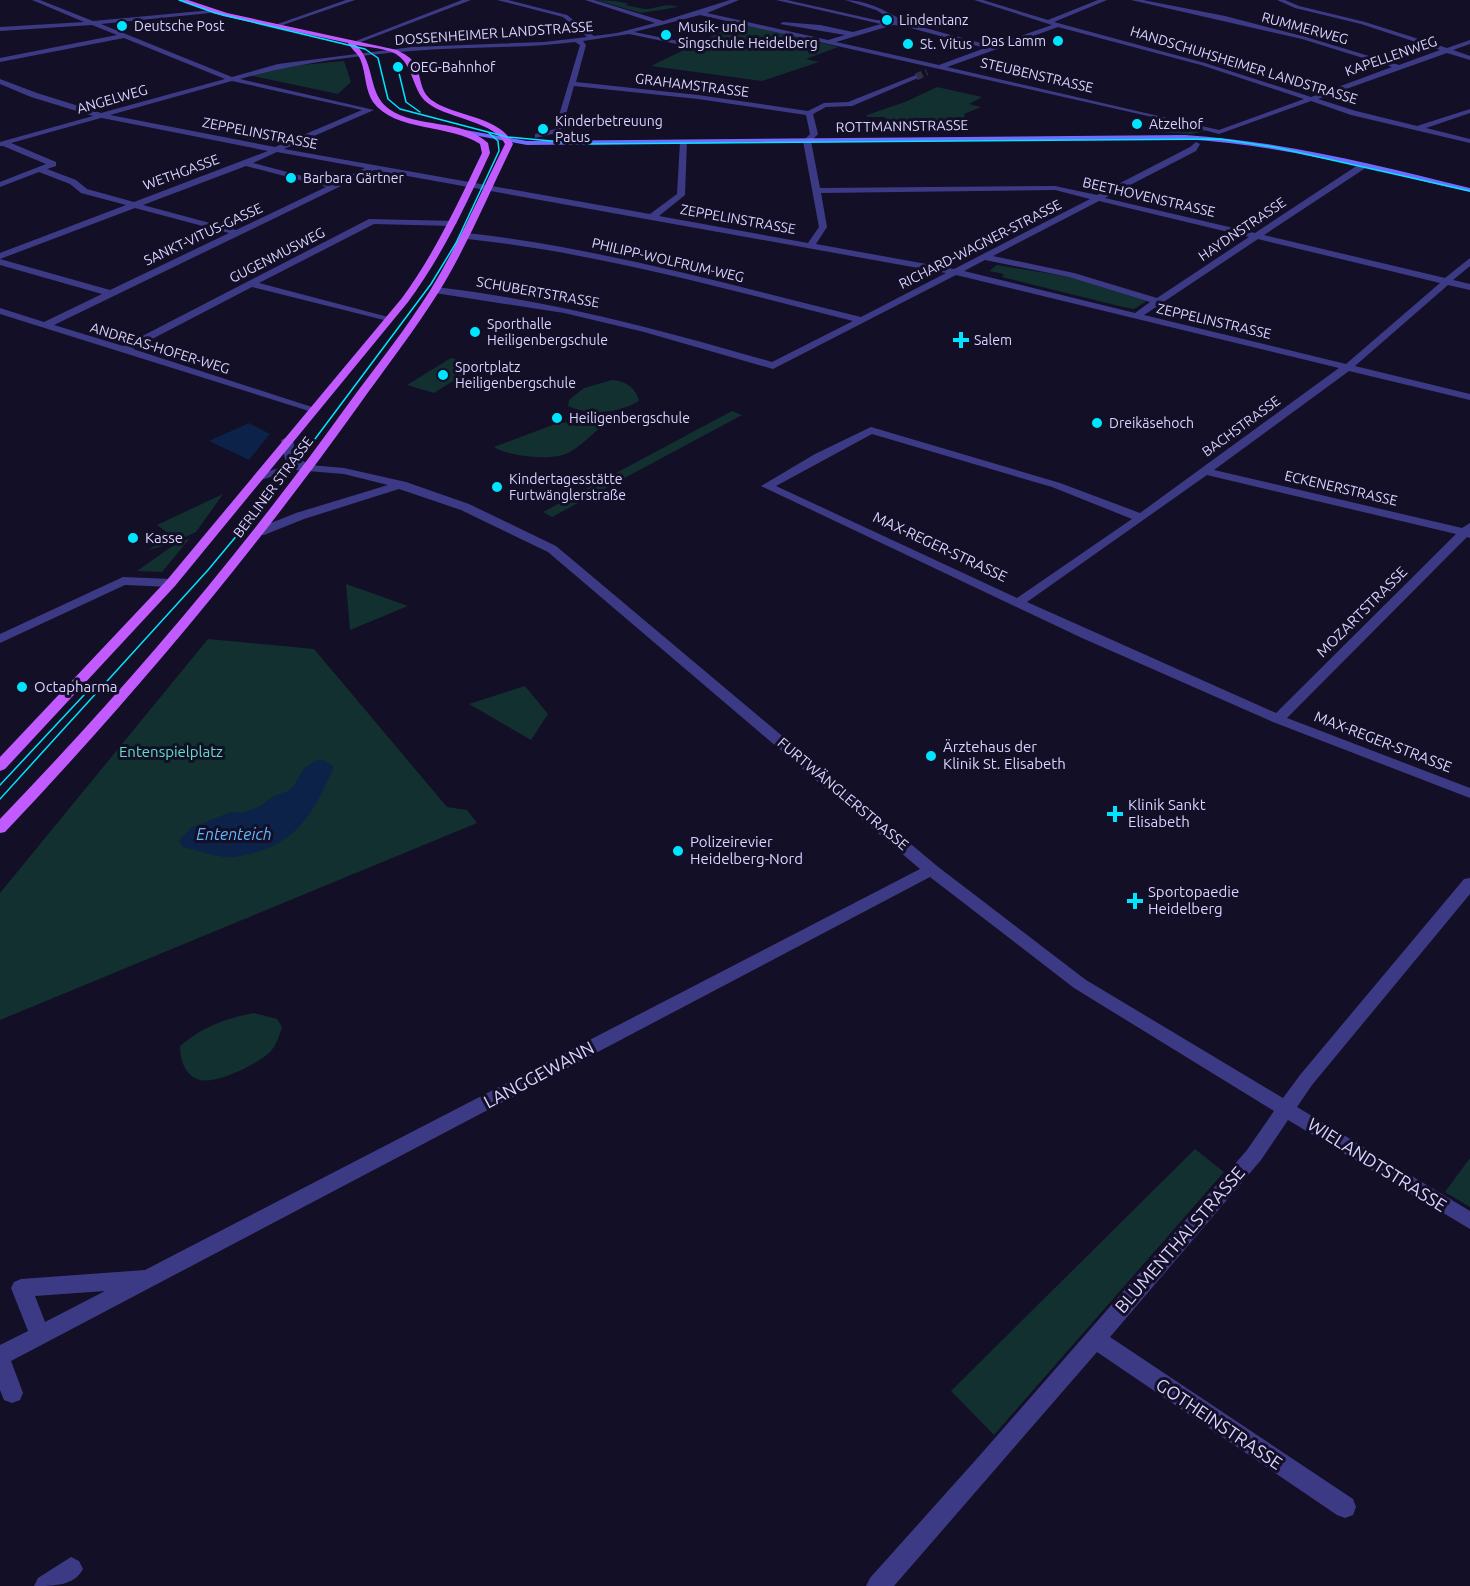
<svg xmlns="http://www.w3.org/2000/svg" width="1470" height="1586" viewBox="0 0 1470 1586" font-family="Ubuntu,sans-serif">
<rect width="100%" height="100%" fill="#130f26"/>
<g fill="#12302f">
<path d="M596,0l20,1 13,3 -4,1c6,1 14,3 19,4 14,0 21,-7 34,-2l-37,6z"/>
<polygon points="739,23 838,47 806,59 819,62 762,81 651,66"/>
<polygon points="344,61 351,82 338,94 248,75 279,67"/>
<polygon points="937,87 982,97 969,104 981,107 964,114 966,120 886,121 885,117 867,117 867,115 905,102"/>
<polygon points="1169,122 1206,131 1191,134 1157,132 1162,125"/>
<polygon points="997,265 1070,277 1147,301 1134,309 1123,307 1002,277 1004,274 989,271"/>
<polygon points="451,358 478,365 434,393 407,385"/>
<path d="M612,380c14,1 23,7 27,21 -20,12 -49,15 -71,5l1,-6 15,-12z"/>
<polygon points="732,411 742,415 552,517 543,512"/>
<path d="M574,422l28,4c-11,9 -22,21 -34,27 -17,8 -59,4 -74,-6l64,-24z"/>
<polygon points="223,494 196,532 170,544 148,550 172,536 157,525"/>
<polygon points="190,538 162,572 137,571 171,547"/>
<polygon points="346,584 408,606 350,630"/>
<polygon points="208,639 314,649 447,807 467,810 477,823 0,1020 0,893"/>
<polygon points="525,686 548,714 531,740 469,704"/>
<path d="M254,1013l23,6 5,8c-3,10 -6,19 -13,26 -12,11 -52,31 -69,27 -16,-4 -20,-22 -20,-34 22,-19 46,-28 74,-33z"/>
<polygon points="1195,1149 1224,1172 994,1435 951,1391"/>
<polygon points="1470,1158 1470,1207 1445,1192"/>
</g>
<g fill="#0c2248">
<polygon points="249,423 270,434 249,460 209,441"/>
<path d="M317,760h7l10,7c-18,38 -31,70 -74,84 -10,3 -21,6 -32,6 -14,0 -31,-7 -45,-10l-4,-6 12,-13 40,-16 11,1 17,-6 15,-11 14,-5 6,-5 10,-18z"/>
</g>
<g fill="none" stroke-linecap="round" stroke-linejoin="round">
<polyline stroke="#312d47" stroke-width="7" stroke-dasharray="7 4" stroke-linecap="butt" points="916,77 927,72"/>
<g fill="#3d3a85" fill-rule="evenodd">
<path d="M32,0h8l53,21 119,-11 -2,3 -109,11 131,53 46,-13 134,-17 132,-5 43,-5 -24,-20 -66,-17h11l59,15 27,21 23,-3 38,-10 -70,-23h9l69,21 67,-21h9l-32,13 121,27 17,-5 -65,-11 3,-2 37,3 33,7 28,-8 -105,-24h11l89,20 18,1 -18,-11 -31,-10c21,0 39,10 57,20l1,2 89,24 60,-21 -78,-25h9l65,20 50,-20h9l-53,22 151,41 106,34 81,-30 -90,-28 -171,-39h12l82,16 81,21 93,28 41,-15 -79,-26 -66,-16 -18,-8h8l14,6 66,16 82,26 23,-8v4l-17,6 17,6v4l-23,-7 -129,46 38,12 61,15 53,-17v4l-44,15 44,11v4l-119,-28 -40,-14 -92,33 -49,-13 -470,-106 -66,17 64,13 -2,3 -67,-14 -46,7 3,4 -10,37 122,13 110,16 16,-8 24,-1 68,-27 2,3 -66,28 -26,1 -13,7 5,20 -7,7 9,47 235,-2 42,9 93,-48 6,-5 4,2 -4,7 -91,47 150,35 106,-70h6v4l-103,68 181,43 25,-20v8l-17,14 17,4v6l-22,-5 -93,81 115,28v6l-121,-29 -135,99 248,58 8,-5v15l-3,-1 -180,181 183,70v10l-197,-76 -191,-84 -321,-152 54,-32 56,-27 189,56 80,30 199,-145 -383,-93 -183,94 -129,-37 -80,-19 -129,-20 -5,-3 5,-3c115,13 226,43 337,75l81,-41c-127,-32 -255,-68 -386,-82l-4,-3 4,-3c133,15 264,52 394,84l85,-44 -572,-103 -320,155 69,21 246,-127 87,2 1,2 -4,3 -79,-2 -115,59 133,35v4l-140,-35 -119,62 185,60 -1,2h-8l-309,-97v-6l44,14 58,-28 -102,-29v-6l110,31 119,-57 -94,-25 -135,51v-6l126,-48 -45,-12 -11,-9 -31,-12 -39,15v-5l46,-18 -43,-18h-3v-4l93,-26 -62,-19 -31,-13v-5l37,14 64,20 124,-34 -101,-41 -124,24v-4l117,-23 -25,-10 -92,6v-4l84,-5zM893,25l10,1 82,22 -46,17 -103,-23zM1058,27l143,38 103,34 -85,31 -272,-63zM575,42l5,3 -25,84 -20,5v4l26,-6 13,-46 124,13 108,16 4,19 -7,7 16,86 -11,16 -149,-27 26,-21 2,-55 -7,2 -3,52 -27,20 -366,-65 90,-39 -134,-31c56,-16 114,-23 171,-28 55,-5 110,-2 164,-9zM232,81l130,29 -87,37 -165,-32zM101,118h1l166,33 -134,51 -47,-13 -11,-9 -29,-11 9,-3v-4l-45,-19zM277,152l88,16 -32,16 -80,-21zM246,166l80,21 -90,43 -93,-25zM1055,190l35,9 -136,70 -138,-25 11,-17 -6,-34zM1099,201l150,36 -92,61 -83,-25 -81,-17zM1258,239l182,44 -94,81 -202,-49zM985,260l84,17 81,25 -15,11 -171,-42zM872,434l180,53 80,32 -115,79 -241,-112zM1207,475l249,59 -180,179 -249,-111z"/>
<polygon points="346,0 355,0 277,27 272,26"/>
<polygon points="462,0 471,0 353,45 348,44"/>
<path d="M287,437l6,3 3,17 14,8 34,3 62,14 63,22 87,42 381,320 149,114 197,118 17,-23 164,-196 6,-1v16l-158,191 -15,22 173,104v18l-182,-109 -27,40 -151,177 243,162 3,8 -3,8 -8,3 -8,-3 -240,-163 -203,234h-28l4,-8 111,-124 266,-304 27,-39 -200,-123 -144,-111 -919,484 12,32 -3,7 -8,3 -8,-3 -4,-10v-45l28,-14 -17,-43 3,-6 7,-3 124,-9 775,-401 -372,-317 -87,-42 -62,-21 -95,30 -40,16h-8v-6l40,-16 92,-28 -44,-11 -49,-4 -38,11 -4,-1v-4l39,-12 -7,-5 -4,-19zM105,1291l-60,31 -10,-26z"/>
<polygon points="123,577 171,579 177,583 171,587 125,585 0,643 0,634"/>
<path d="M71,1557l8,4 4,8c-9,17 -29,17 -49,17l4,-8z"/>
</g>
<path fill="#6f6bff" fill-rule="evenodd" d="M454,128l73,13 658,-6c97,6 190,30 285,53v4c-95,-22 -188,-47 -285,-53l-658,6 -70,-13 -4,-2z"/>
<path fill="#c25bff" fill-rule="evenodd" d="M179,0h9l39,13 170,37c7,4 14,7 18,14 7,13 4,28 18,37 23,16 67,15 80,43 -24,49 -45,100 -73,146 -25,40 -54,77 -81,115 -108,151 -226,292 -354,427l-5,1v-14c126,-131 243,-268 349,-416 28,-38 57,-74 82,-114 28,-46 50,-97 74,-145 -9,-21 -54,-26 -73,-38 -23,-13 -15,-43 -40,-54 -11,-4 -25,-5 -36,-7 20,19 11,48 33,64 29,20 72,9 99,34l2,10c-24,52 -48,103 -82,149l-233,284 -170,183 -5,2v-14l167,-177 235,-282c33,-45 56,-95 80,-145l-2,-9c-30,-20 -85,-12 -107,-42 -8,-12 -7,-28 -12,-41 -2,-7 -10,-12 -13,-18l-125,-27z"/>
<g stroke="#00e5ff" stroke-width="1.5">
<polyline points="179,0 215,13 365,49 378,58 388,99 400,109 507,137 584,144 1220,139 1274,147 1470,191"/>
<polyline points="399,73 406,102 420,112"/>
<polyline points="0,785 84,695"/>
<polyline points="0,799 208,570 294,467 431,284 456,243 499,151 498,141 489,133"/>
</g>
</g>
<g fill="#00e5ff" stroke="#130f26" stroke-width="2">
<circle cx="887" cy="20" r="6"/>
<circle cx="122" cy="26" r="6"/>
<circle cx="666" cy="35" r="6"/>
<circle cx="1058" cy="41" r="6"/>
<circle cx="908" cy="44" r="6"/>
<circle cx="398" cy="67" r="6"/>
<circle cx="1137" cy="124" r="6"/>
<circle cx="543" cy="129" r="6"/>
<circle cx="291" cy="178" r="6"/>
<circle cx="475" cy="332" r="6"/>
<path d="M958 331h6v6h6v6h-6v6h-6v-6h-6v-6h6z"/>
<circle cx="443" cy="375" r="6"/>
<circle cx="557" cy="418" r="6"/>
<circle cx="1097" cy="423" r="6"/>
<circle cx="497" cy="487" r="6"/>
<circle cx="133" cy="538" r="6"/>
<circle cx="22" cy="687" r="6"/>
<circle cx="931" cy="756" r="6"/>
<path d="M1112 805h6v6h6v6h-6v6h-6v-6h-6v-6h6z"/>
<circle cx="678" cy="851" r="6"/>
<path d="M1132 892h6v6h6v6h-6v6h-6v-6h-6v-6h6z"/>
</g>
<g text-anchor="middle" stroke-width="6" stroke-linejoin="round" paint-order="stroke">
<g font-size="14" fill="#d9d4ff" stroke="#130f26" text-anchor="start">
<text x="899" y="25">Lindentanz</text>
<text x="134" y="31">Deutsche Post</text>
<text x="678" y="32">Musik- und<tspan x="678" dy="16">Singschule Heidelberg</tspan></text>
<text x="1046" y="46" text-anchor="end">Das Lamm</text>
<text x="920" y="49">St. Vitus</text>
<text x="410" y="72">OEG-Bahnhof</text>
<text x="555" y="126">Kinderbetreuung<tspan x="555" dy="16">Patus</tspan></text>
<text x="1149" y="129">Atzelhof</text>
<text x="303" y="183">Barbara Gärtner</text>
<text x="487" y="329">Sporthalle<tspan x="487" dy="16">Heiligenbergschule</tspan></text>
<text x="974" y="345">Salem</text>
<text x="455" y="372">Sportplatz<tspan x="455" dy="16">Heiligenbergschule</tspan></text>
<text x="569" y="423">Heiligenbergschule</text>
<text x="1109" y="428">Dreikäsehoch</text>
<text x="509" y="484">Kindertagesstätte<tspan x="509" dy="16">Furtwänglerstraße</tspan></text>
</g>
<g font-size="14" fill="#d9d4ff" stroke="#130f26">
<text transform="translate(1305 28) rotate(15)" y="5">RUMMERWEG</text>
<text transform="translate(494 33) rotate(-4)" y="5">DOSSENHEIMER LANDSTRASSE</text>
<text transform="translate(1391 56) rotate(-19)" y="5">KAPELLENWEG</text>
<text transform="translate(1244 65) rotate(17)" y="5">HANDSCHUHSHEIMER LANDSTRASSE</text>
<text transform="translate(1037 75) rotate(13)" y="5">STEUBENSTRASSE</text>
<text transform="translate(692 85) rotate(7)" y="5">GRAHAMSTRASSE</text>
<text transform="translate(112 99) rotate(-16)" y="5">ANGELWEG</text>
<text transform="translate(902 126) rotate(-1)" y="5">ROTTMANNSTRASSE</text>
<text transform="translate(260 133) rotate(11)" y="5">ZEPPELINSTRASSE</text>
<text transform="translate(181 172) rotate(-20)" y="5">WETHGASSE</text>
<text transform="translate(1149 197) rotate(13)" y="5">BEETHOVENSTRASSE</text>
<text transform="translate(738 219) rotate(10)" y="5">ZEPPELINSTRASSE</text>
<text transform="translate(1242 229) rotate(-34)" y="5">HAYDNSTRASSE</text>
<text transform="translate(203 234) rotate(-25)" y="5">SANKT-VITUS-GASSE</text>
<text transform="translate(980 244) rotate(-27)" y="5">RICHARD-WAGNER-STRASSE</text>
<text transform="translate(277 255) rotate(-27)" y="5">GUGENMUSWEG</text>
<text transform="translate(668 260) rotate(13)" y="5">PHILIPP-WOLFRUM-WEG</text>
<text transform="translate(538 292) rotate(10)" y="5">SCHUBERTSTRASSE</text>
<text transform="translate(1214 321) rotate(13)" y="5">ZEPPELINSTRASSE</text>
<text transform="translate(160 348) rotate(17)" y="5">ANDREAS-HOFER-WEG</text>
<text transform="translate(1241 426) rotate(-36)" y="5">BACHSTRASSE</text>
<text transform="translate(273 487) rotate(-53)" y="5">BERLINER STRASSE</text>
<text transform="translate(1341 488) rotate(13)" y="5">ECKENERSTRASSE</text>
</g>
<g font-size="15" fill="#d9d4ff" stroke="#130f26" text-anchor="start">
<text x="145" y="543">Kasse</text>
<text x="34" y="692">Octapharma</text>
<text x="943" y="752">Ärztehaus der<tspan x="943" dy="17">Klinik St. Elisabeth</tspan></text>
<text x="1128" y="810">Klinik Sankt<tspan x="1128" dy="17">Elisabeth</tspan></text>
<text x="690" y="847">Polizeirevier<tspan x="690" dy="17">Heidelberg-Nord</tspan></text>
<text x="1148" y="897">Sportopaedie<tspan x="1148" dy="17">Heidelberg</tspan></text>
</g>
<g font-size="15" fill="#d9d4ff" stroke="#130f26">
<text transform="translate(940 547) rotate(25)" y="5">MAX-REGER-STRASSE</text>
<text transform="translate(1362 612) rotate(-45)" y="5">MOZARTSTRASSE</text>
<text transform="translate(1383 742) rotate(21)" y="5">MAX-REGER-STRASSE</text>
<text transform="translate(843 794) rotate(40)" y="5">FURTWÄNGLERSTRASSE</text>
</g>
<g font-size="15" fill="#5fe0c0" stroke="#130f26">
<text x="171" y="757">Entenspielplatz</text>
</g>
<g font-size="16" font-style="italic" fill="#62b6ff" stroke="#130f26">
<text x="234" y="840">Ententeich</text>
</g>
<g font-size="18" fill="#d9d4ff" stroke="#130f26">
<text transform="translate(539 1075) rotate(-28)" y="6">LANGGEWANN</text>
<text transform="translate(1377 1165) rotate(32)" y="6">WIELANDTSTRASSE</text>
<text transform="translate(1180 1240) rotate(-49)" y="6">BLUMENTHALSTRASSE</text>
<text transform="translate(1219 1424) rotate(34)" y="6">GOTHEINSTRASSE</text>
</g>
</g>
</svg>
